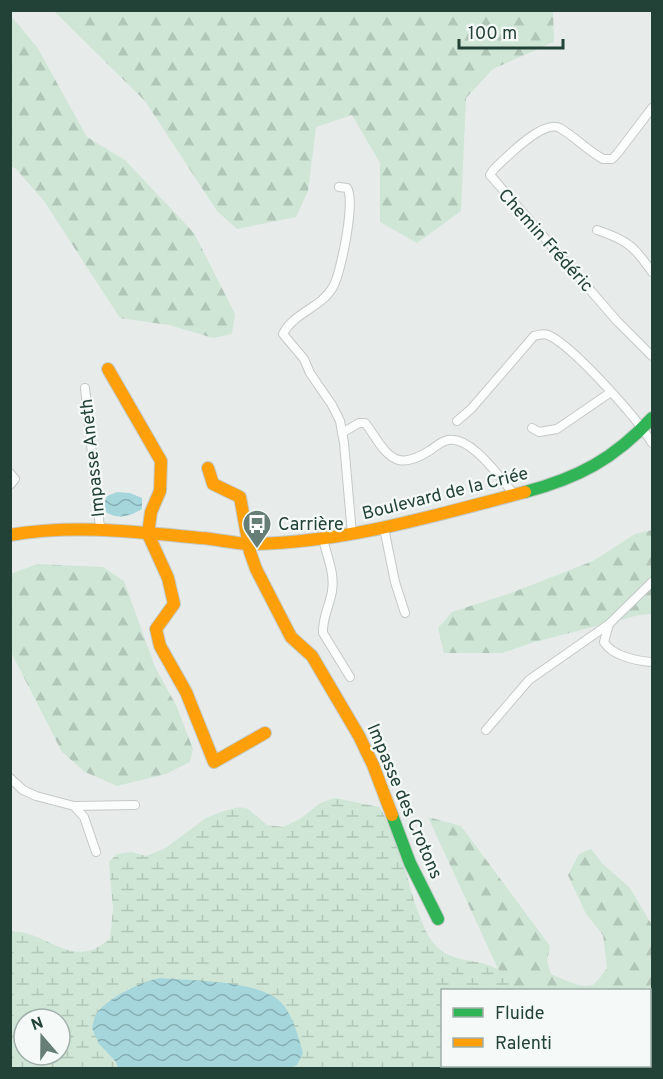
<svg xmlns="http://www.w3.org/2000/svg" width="663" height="1079" viewBox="0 0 663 1079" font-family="Overpass,sans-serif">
<defs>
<pattern id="forest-firs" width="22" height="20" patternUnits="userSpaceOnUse" patternTransform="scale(1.5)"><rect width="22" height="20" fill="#cfe6d6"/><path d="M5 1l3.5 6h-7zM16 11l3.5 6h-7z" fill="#b1c6b8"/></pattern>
<pattern id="wetland-marsh" width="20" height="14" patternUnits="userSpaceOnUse" patternTransform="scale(1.5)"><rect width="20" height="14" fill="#cfe6d6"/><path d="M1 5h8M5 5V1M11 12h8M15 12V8" fill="none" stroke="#b1c6b8"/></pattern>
<pattern id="water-waves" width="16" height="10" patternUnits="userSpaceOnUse" patternTransform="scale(1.5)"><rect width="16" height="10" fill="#a5d6dc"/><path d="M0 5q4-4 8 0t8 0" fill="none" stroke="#86afb3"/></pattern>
</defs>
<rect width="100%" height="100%" fill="#e7ecea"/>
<g fill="url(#forest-firs)">
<polygon points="54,11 553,11 554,42 493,69 466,98 461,211 417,243 380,222 380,163 352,115 316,127 308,191 296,217 237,229 217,211 145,101"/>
<polygon points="11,16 37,47 87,137 125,160 194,233 235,314 232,334 213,338 169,325 120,318 44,201 16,169 11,166"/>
<polygon points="652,530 652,614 639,615 531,643 502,653 444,653 438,628 452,612 511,593 593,561 635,534"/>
<polygon points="37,564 103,567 124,581 155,667 177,707 193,749 190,762 166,774 117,786 85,772 62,752 11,652 11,574"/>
<path d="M428,817l33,9 89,120 -3,15 4,13c11,4 32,17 43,10 5,-4 9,-11 13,-16l-4,-33 -17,-21 -18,-39 11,-21 12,-5 11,14 28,25 22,37v127l-2,3v-65h-134l-18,-21z"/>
</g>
<path fill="url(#wetland-marsh)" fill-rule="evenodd" d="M335,798l44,9c21,30 26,67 38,102 5,13 9,26 19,37 24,25 59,3 80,44h-74v76h112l1,2h-264l6,-3 -168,-77 -33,27 3,29 17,18 2,6h-107l-1,-136c29,-4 54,29 84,17 5,-2 11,-7 16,-10l3,-30 -4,-47 8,-8 15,-2 14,4 18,-7 42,-31 18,-7 16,-4 8,2 19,16 16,2 17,-8 20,-16zM24,1019h36v36h-36z"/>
<g fill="url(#water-waves)">
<path d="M117,492l13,1 12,5v11c-14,8 -24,11 -38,2v-7l3,-8z"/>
<path d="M160,978c32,3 92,2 117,21 15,11 21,37 26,54l-6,12 -6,3h-173l-2,-6 -17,-18 -7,-16c1,-4 2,-10 4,-14 13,-17 44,-32 64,-36z"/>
</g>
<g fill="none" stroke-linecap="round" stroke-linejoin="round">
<g stroke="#c4c9c7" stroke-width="10">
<g id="street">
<path d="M652,108l-35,46 -5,5h-9c-15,-8 -28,-22 -43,-31 -17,-9 -53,29 -66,41l-4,6 127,146 35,35"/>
<path d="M339,187l8,1c9,11 -6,85 -14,99 -12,21 -40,26 -50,47l21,25 6,14 22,32 8,16 4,22 8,91"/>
<path d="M597,230c30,10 37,16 55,42"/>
<polyline points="85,388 100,528"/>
<path d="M457,421l14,-12 63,-73c5,-1 9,-3 14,-1 24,10 90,84 104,108"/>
<polyline points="532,428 539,432 557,429 611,392"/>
<path d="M342,433l17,-10h6c9,10 19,34 34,37 9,2 22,-4 30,-9 5,-3 10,-8 16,-10 24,-9 55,37 69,53"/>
<polyline points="10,473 15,479 10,485"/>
<polyline points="384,528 395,582 405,613"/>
<path d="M323,539c4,17 12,35 9,52 -2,14 -10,27 -9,42l27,44"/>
<path d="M652,582l-43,42 -5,18c8,14 33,19 48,20"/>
<polyline points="486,730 529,680 609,624"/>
<polyline points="10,778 23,790 36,796 74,806 84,817 96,852"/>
<polyline points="74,806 135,805"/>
</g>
</g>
<g stroke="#c2cac7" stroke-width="14">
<g id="fast">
<path d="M525,492c53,-14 89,-33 127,-74"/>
<polyline points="392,815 410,863 438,919"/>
</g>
</g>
<g stroke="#c2cac7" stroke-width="14">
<g id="slow">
<polyline points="108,369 161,461 160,491 151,512 148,534 168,578 174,604 156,629 160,646 186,692 214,762 265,733"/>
<polyline points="208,468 213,484 240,497 250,552 256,569 291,637 312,656 359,736 373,765 392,815"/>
<path d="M10,535c64,-11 127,-3 191,3 17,1 34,6 50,6 93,-1 185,-29 274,-52"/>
</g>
</g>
<use href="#street" stroke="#fbfcfc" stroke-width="8"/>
<use href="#fast" stroke="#30b455" stroke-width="12"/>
<use href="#slow" stroke="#ff9f0a" stroke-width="12"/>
</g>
<defs>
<g id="bus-pin" transform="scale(1.5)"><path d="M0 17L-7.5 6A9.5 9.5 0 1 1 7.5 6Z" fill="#677e76" stroke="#f5faf8"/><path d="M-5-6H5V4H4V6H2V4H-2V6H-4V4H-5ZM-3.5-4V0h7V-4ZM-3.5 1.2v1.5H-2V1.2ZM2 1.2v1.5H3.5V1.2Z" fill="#fff"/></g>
</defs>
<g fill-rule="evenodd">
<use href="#bus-pin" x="257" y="524"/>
</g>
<g text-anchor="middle" stroke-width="4.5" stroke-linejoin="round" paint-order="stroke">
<g font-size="18" fill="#224238" stroke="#f5faf8">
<text transform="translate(546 240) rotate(48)" y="6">Chemin Frédéric</text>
<text transform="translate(92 458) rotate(-96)" y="6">Impasse Aneth</text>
<text transform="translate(445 493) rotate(-14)" y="6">Boulevard de la Criée</text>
<text transform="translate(405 801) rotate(67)" y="6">Impasse des Crotons</text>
</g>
<g font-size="18" fill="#224238" stroke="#f5faf8" text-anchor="start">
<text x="278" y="530">Carrière</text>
</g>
</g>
<rect width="663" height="1079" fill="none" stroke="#224238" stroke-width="24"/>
<rect x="441" y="989" width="210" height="78" fill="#f5faf8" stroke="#a1b0ab" stroke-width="1.5"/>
<rect x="453" y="1008" width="30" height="9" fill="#30b455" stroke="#a1b0ab" stroke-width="1.5"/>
<text x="495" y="1019" font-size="18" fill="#224238">Fluide</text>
<rect x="453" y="1038" width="30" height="9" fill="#ff9f0a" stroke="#a1b0ab" stroke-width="1.5"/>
<text x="495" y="1049" font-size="18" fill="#224238">Ralenti</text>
<g transform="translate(42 1037) rotate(340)"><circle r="28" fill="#f5faf8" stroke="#a1b0ab" stroke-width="1.5"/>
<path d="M0-4.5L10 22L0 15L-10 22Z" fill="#677e76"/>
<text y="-9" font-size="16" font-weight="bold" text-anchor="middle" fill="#224238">N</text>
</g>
<path d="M459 39v9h104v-9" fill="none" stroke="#224238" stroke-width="3"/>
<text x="468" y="39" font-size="18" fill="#224238" stroke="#f5faf8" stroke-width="4.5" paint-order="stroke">100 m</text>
</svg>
